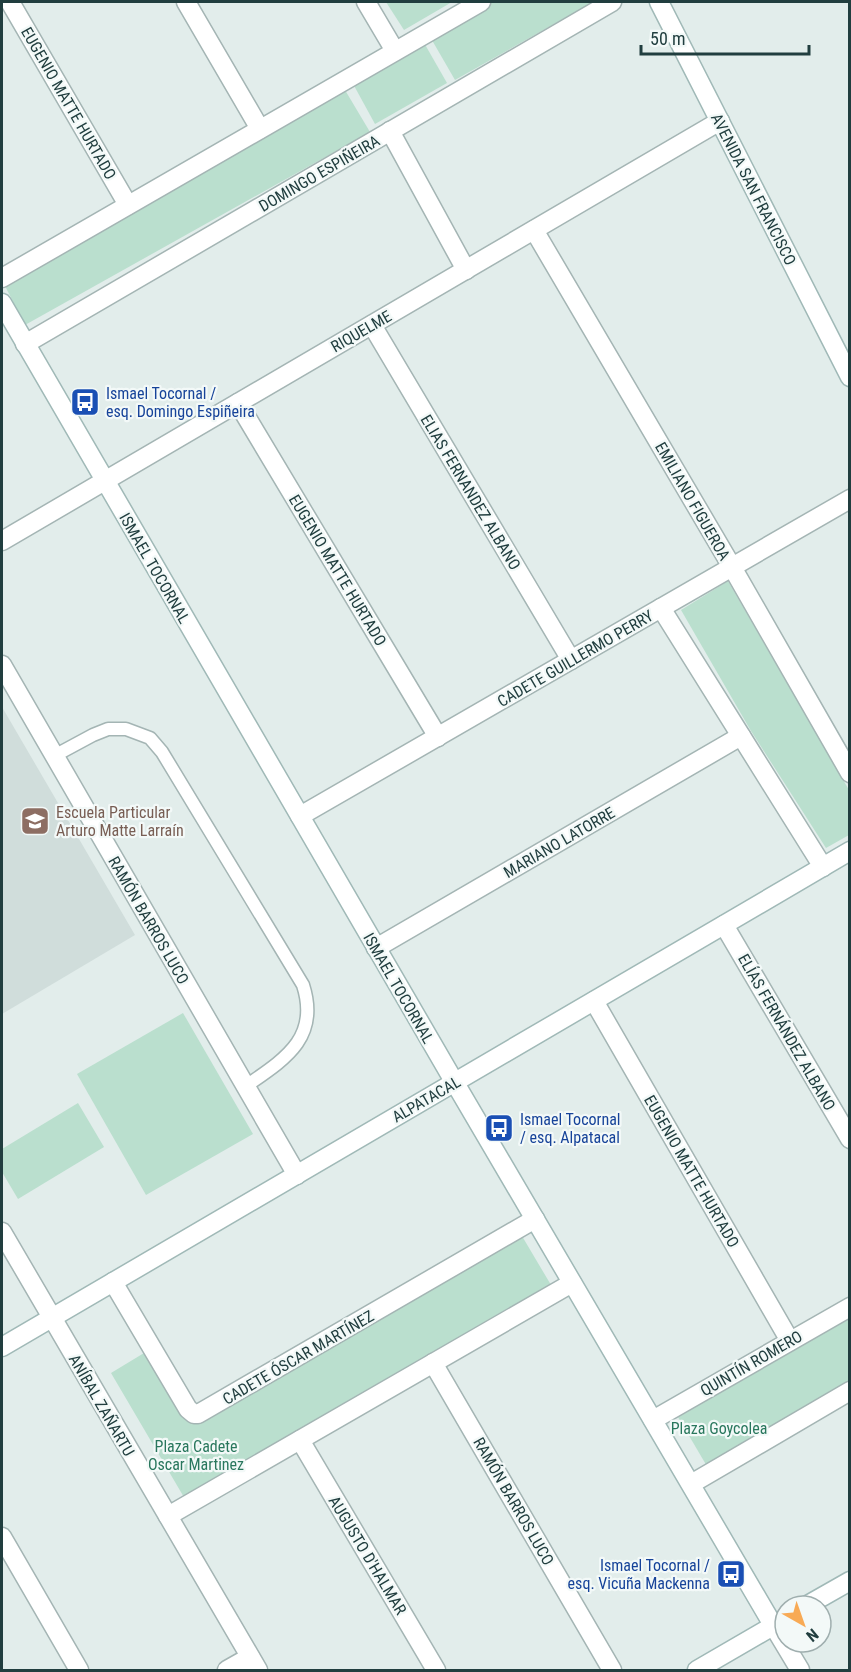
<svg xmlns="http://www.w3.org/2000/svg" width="851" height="1672" viewBox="0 0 851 1672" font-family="'Roboto Condensed',sans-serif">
<rect width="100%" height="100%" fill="#e2edeb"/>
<polygon fill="#d0dddb" points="2,707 135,935 2,1014"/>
<g fill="#badfce">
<polygon points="386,2 452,2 404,30"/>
<polygon points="488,2 593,2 455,80 429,35"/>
<polygon points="423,41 447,83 375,124 352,82"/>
<polygon points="342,85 370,132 25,325 4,284"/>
<polygon points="728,581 849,790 849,835 826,848 751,731 681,610"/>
<polygon points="183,1013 253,1134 146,1195 77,1074"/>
<polygon points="78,1103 104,1147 18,1199 2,1172 2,1149"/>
<polygon points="519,1231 551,1285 185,1499 111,1373 149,1350 191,1422"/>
<polygon points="849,1319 849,1387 708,1468 678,1417"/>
</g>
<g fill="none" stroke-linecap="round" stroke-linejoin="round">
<g stroke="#a4b5b4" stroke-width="15">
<path id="lane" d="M54,756l39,-21 15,-6h18l24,9 12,14 141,233c17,53 -18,74 -57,101"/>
</g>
<g stroke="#a4b5b4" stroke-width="21">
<g id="street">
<polyline points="10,2 128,205"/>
<polyline points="186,2 260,129"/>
<polyline points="366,2 395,51"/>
<polyline points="390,131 466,270"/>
<polyline points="534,230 732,567 850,773"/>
<polyline points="2,278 481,2"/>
<polyline points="372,325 571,660"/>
<polyline points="25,344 612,2"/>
<polyline points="238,403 438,737"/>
<polyline points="2,541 720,121"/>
<polyline points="661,608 823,867"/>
<polyline points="2,665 297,1175"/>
<polyline points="300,816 850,499"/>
<polyline points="724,925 850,1139"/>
<polyline points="376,948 741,736"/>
<polyline points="594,1001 790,1341"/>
<polyline points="2,1232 258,1670"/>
<polyline points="113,1282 188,1409 194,1414 198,1414 535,1219"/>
<polyline points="433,1363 612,1670"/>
<polyline points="653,1420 850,1307"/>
<polyline points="300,1440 436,1670"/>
<polyline points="691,1484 850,1391"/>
<polyline points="168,1516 572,1283"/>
<polyline points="2,1537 79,1670"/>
<polyline points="773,1625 800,1670"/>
<polyline points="227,1670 250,1657"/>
</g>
</g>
<g stroke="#a0b9b7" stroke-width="21">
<g id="secondary">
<polyline points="659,2 850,377"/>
<polyline points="2,303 455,1083 773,1625"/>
<polyline points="2,1347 850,851"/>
<polyline points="806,1606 850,1581"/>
<polyline points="697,1670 785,1619"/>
</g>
</g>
<use href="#lane" stroke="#fff" stroke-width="12"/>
<use href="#street" stroke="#fff" stroke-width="18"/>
<use href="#secondary" stroke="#fff" stroke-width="18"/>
</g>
<defs>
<g id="bus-square" transform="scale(1.5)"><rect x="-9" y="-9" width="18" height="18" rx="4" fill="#1a4fb4" stroke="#f3f9f8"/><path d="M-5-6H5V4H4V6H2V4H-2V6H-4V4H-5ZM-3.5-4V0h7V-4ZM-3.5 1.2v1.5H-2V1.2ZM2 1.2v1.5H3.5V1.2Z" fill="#fff"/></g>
<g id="school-square" transform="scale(1.5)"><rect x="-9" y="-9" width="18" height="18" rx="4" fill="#8d6e63" stroke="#f3f9f8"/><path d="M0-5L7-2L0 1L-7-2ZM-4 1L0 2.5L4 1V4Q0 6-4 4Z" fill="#fff"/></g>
</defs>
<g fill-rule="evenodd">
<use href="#bus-square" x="85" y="402"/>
<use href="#school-square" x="35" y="821"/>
<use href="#bus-square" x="499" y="1128"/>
<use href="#bus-square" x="731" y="1574"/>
</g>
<g text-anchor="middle" stroke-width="4.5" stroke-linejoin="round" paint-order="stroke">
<g font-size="16" fill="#213e3f" stroke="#f3f9f8">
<text transform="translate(69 103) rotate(60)" y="6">EUGENIO MATTE HURTADO</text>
<text transform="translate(319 173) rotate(-30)" y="6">DOMINGO ESPIÑEIRA</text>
<text transform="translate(754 189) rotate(63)" y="6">AVENIDA SAN FRANCISCO</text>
<text transform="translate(361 331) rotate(-30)" y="6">RIQUELME</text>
<text transform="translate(471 492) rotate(59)" y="6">ELIAS FERNANDEZ ALBANO</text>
<text transform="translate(693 501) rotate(60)" y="6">EMILIANO FIGUEROA</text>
<text transform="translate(155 568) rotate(60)" y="6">ISMAEL TOCORNAL</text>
<text transform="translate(338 570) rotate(59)" y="6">EUGENIO MATTE HURTADO</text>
<text transform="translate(575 658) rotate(-30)" y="6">CADETE GUILLERMO PERRY</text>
<text transform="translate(559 842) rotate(-30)" y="6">MARIANO LATORRE</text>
<text transform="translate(149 920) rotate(60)" y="6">RAMÓN BARROS LUCO</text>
<text transform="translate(399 988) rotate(60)" y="6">ISMAEL TOCORNAL</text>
<text transform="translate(787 1032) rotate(60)" y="6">ELÍAS FERNÁNDEZ ALBANO</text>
<text transform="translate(426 1099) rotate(-30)" y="6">ALPATACAL</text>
<text transform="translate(692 1171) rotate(60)" y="6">EUGENIO MATTE HURTADO</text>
<text transform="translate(298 1357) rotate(-30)" y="6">CADETE ÓSCAR MARTÍNEZ</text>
<text transform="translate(751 1363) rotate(-30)" y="6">QUINTÍN ROMERO</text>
<text transform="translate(102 1405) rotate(60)" y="6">ANÍBAL ZAÑARTU</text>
<text transform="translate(514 1501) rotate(60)" y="6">RAMÓN BARROS LUCO</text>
<text transform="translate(368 1555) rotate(59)" y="6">AUGUSTO D'HALMAR</text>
</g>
<g font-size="16" fill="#164399" stroke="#f3f9f8" text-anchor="start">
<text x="106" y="399">Ismael Tocornal /<tspan x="106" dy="18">esq. Domingo Espiñeira</tspan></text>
<text x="520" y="1125">Ismael Tocornal<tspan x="520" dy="18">/ esq. Alpatacal</tspan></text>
<text x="710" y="1571" text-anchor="end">Ismael Tocornal /<tspan x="710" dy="18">esq. Vicuña Mackenna</tspan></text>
</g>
<g font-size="16" fill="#785e54" stroke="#f3f9f8" text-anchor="start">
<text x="56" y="818">Escuela Particular<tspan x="56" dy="18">Arturo Matte Larraín</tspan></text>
</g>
<g font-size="16" fill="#29775d" stroke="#f3f9f8">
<text x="719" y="1434">Plaza Goycolea</text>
<text x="196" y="1452">Plaza Cadete<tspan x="196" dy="18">Oscar Martinez</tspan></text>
</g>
</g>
<rect width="851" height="1672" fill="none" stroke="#213e3f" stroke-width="6"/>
<g transform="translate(803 1624) rotate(140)"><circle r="28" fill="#f3f9f8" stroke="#9faeae" stroke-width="1.5"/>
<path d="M0-4.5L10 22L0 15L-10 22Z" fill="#f8aa55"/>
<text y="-9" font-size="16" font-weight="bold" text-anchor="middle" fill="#213e3f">N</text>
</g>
<path d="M641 45v9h168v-9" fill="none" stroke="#213e3f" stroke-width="3"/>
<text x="650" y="45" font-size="18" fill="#213e3f" stroke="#f3f9f8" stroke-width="4.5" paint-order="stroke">50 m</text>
</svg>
